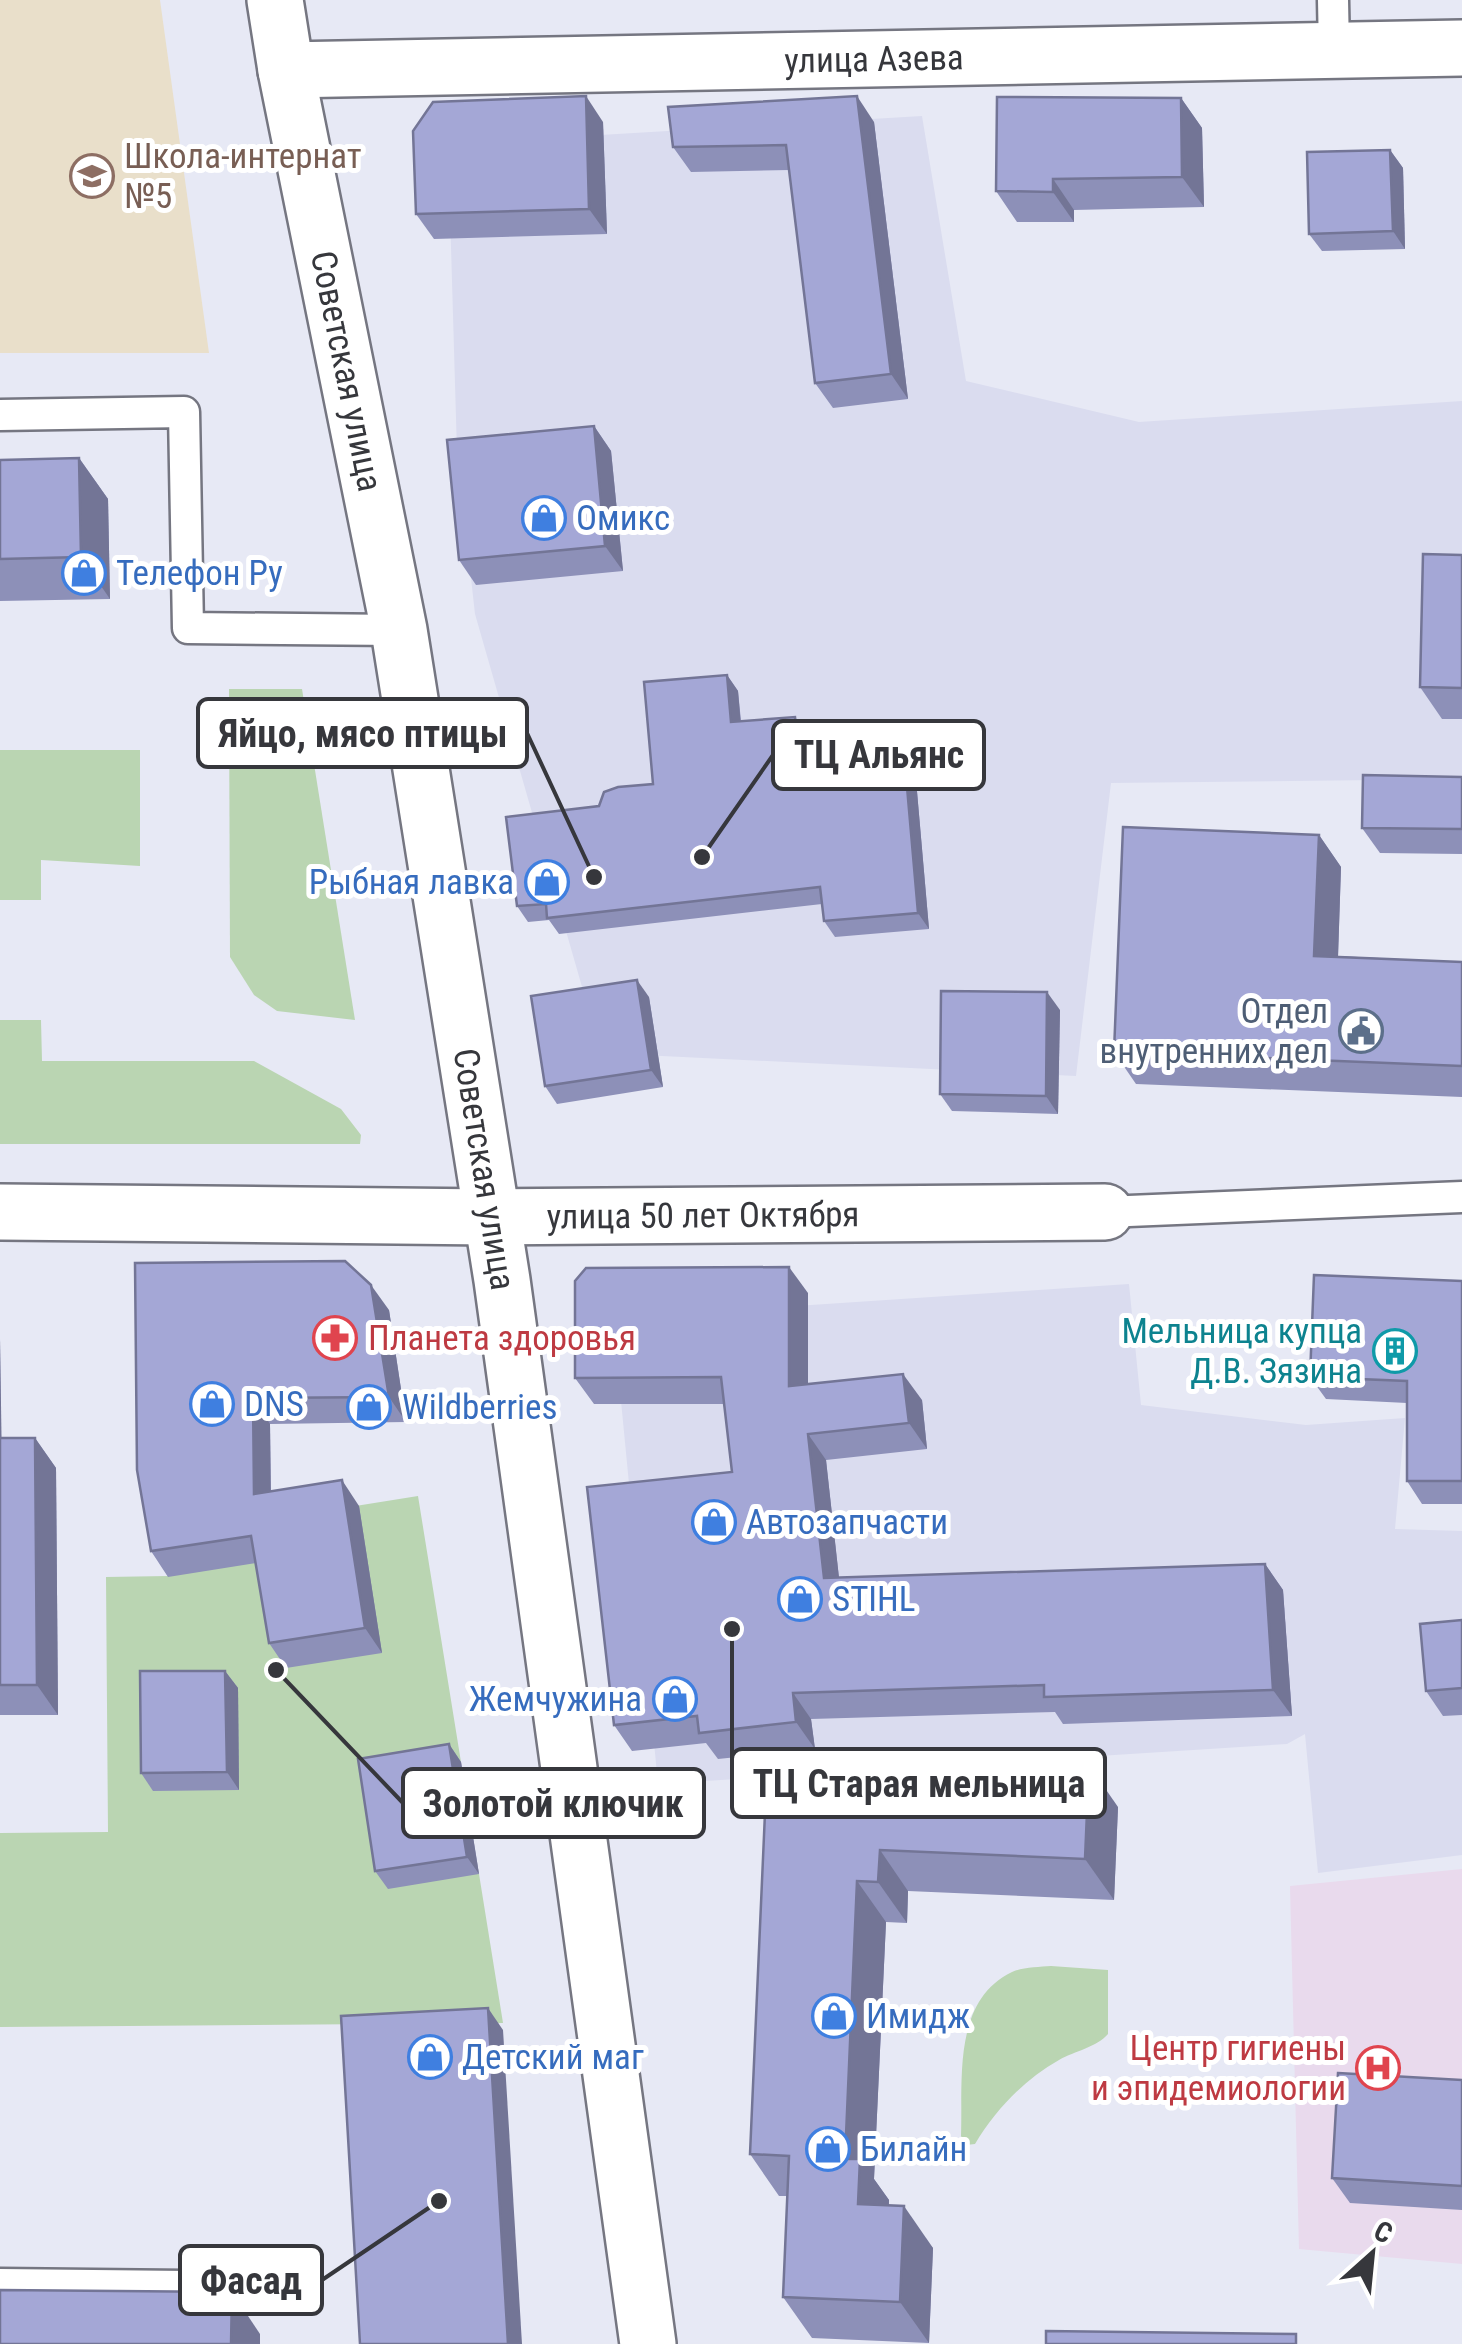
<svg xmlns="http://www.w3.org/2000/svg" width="1462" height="2344" viewBox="0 0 1462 2344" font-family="'Roboto Condensed',sans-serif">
<rect width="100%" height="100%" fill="#e7e9f5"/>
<g fill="#dadcef">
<polygon points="922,116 966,381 1139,422 1462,401 1462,779 1111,783 1076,1076 601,1053 475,614 457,452 448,144"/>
<polygon points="1129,1284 1141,1405 1306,1425 1405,1418 1395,1529 1462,1531 1462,1855 1318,1873 1305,1734 1287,1744 658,1784 613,1318"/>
</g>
<polygon fill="#e9dfca" points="0,0 160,0 209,353 0,353"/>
<polygon fill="#e9daed" points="1462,1869 1462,2264 1299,2249 1290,1886"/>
<g fill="#bad5b2">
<polygon points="229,689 302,689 355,1020 277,1011 254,995 230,957"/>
<polygon points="0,750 140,750 140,866 41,860 41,900 0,900"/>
<polygon points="0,1020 41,1020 42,1061 254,1061 341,1109 361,1135 360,1144 0,1144"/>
<polygon points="418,1496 461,1762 370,1777 479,1874 503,2023 0,2027 0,1833 108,1832 106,1577 168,1576 162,1537"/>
<path d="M1051,1966l57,4v64c-11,13 -33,17 -49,26 -35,20 -63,49 -84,84l-9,1 -5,-9c2,-56 -9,-135 51,-164 11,-5 27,-5 39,-6z"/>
</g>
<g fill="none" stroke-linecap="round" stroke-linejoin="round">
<g stroke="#757681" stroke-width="35">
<g id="lane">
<polyline points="1333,0 1334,50"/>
<polyline points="0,415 184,412 188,628 399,630"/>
<polyline points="1105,1212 1462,1197"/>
<polyline points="0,2284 280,2287"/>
</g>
</g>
<g stroke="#757681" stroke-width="60">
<g id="street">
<path id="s1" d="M491,1217l614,-5"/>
</g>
</g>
<g stroke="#757681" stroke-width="60">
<g id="secondary">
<path id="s2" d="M286,70l1176,-22"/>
<polyline points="0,1212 491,1217"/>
</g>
</g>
<g stroke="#757681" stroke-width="60">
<g id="primary">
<path id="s3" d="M275,0l11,70 113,560 103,650 146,1064"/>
</g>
</g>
<use href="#lane" stroke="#fff" stroke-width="30"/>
<use href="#street" stroke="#fff" stroke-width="55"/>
<use href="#secondary" stroke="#fff" stroke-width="55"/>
<use href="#primary" stroke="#fff" stroke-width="55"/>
</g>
<g fill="#8d90b8">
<polygon points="1181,98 1202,128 1204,207 1074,210 1074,222 1017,222 996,191"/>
<polygon points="603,122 607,234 434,239 416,214"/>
<polygon points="874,122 908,399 833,408 815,383 789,170 691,172 673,147"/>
<polygon points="1390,150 1403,168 1405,249 1322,251 1309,234"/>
<polygon points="594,426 611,451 623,571 476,585 459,560"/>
<polygon points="79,458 108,499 110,599 0,601 0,460"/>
<polygon points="1462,555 1462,719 1442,719 1420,687"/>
<polygon points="727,675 738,691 741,721 806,733 809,771 905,764 916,780 929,929 835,937 824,921 822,904 559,934 549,920 528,922 517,906 599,806 653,784"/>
<polygon points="1462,777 1462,854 1380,853 1362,828"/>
<polygon points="1319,835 1341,867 1338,956 1462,962 1462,1097 1136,1084 1114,1052"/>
<polygon points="649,997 663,1087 557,1104 545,1086"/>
<polygon points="1060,1010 1058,1114 952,1111 940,1094"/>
<polygon points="1462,1281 1462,1504 1422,1504 1407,1481 1407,1403 1326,1399 1310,1377"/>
<polygon points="808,1293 808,1384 922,1400 927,1449 826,1460 839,1578 1265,1564 1283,1590 1292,1716 1063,1724 1055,1712 811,1719 815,1749 718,1759 706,1743 632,1751 614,1725 732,1472 724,1404 594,1404 575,1378"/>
<polygon points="389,1310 406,1422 270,1424 271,1492 359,1506 382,1653 286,1668 269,1643 256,1563 168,1577 151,1551 137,1470"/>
<polygon points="0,1338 1,1438 35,1438 56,1468 58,1715 0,1715"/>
<polygon points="1462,1620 1462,1715 1443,1716 1426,1691"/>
<polygon points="225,1671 238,1688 239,1790 153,1791 141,1773"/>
<polygon points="449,1744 461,1762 479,1874 388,1889 375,1871"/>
<polygon points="766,1790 1118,1807 1114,1900 908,1891 907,1923 886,1922 874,2179 889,2200 889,2205 933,2248 929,2343 812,2338 783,2297 787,2196 779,2196 750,2154"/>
<polygon points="1462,2080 1462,2210 1350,2203 1332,2178"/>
</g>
<g fill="#737596">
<polygon points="586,96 603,122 607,234 589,209"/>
<polygon points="857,96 874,122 908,399 891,374"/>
<polygon points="1181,98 1202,128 1204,207 1182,177"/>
<polygon points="1390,150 1403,168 1405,249 1393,231"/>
<polygon points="1053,179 1074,210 1074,222 1053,192"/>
<polygon points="594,426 611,451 623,571 605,546"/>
<polygon points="79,458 108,499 110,599 81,557"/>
<polygon points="727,675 738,691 742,738 731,722"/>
<polygon points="795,717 806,733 811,788 800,772"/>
<polygon points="905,764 916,780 929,929 918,913"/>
<polygon points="1319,835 1341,867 1337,987 1314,956"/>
<polygon points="637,980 649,997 663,1087 651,1070"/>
<polygon points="1047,992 1060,1010 1058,1114 1046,1096"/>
<polygon points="789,1267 808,1293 808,1412 789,1386"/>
<polygon points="371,1285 389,1310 406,1422 389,1397"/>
<polygon points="0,1339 2,1469 0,1467"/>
<polygon points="903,1374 922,1400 927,1449 909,1423"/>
<polygon points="253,1398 270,1424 271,1520 254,1494"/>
<polygon points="808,1434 826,1460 842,1605 824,1578"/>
<polygon points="35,1438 56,1468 58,1715 37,1685"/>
<polygon points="342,1480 359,1506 382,1653 365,1628"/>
<polygon points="1265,1564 1283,1590 1292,1716 1273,1690"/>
<polygon points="225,1671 238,1688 239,1790 227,1772"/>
<polygon points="793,1693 811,1719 815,1749 796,1722"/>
<polygon points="449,1744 461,1762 479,1874 467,1857"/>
<polygon points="1089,1765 1118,1807 1114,1900 1085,1859"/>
<polygon points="880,1850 908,1891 907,1923 878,1882"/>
<polygon points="857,1881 886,1922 874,2179 889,2200 887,2245 858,2204 845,2159"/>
<polygon points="488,2008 503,2030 522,2344 508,2344"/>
<polygon points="904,2206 933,2248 929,2343 900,2302"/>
<polygon points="232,2292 260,2334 260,2344 231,2344"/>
</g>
<g fill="#a4a7d6" stroke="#737596" stroke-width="2.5">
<polygon points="586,96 589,209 416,214 413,131 433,102"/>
<polygon points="857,96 891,374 815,383 786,145 673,147 668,107"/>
<polygon points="997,97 1181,98 1182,177 1053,179 1053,192 996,191"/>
<polygon points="1390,150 1393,231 1309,234 1307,152"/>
<polygon points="594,426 605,546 459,560 447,440"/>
<polygon points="79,458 81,557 0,559 0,460"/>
<polygon points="1423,554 1462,555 1462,688 1420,687"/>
<polygon points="727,675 731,722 795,717 800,772 905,764 918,913 824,921 820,887 547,918 546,904 517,906 506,817 599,806 604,792 618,787 653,784 644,682"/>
<polygon points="1363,775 1462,777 1462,829 1362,828"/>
<polygon points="1123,827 1319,835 1314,956 1462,962 1462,1066 1114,1052"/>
<polygon points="637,980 651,1070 545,1086 531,996"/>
<polygon points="941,991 1047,992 1046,1096 940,1094"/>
<polygon points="345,1261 371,1285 389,1397 253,1398 254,1494 342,1480 365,1628 269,1643 251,1536 151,1551 137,1470 135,1263"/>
<polygon points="789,1267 789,1386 903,1374 909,1423 808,1434 824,1578 1265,1564 1273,1690 1044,1697 1044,1685 793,1693 796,1722 699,1733 697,1716 614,1725 587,1487 732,1472 721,1377 575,1378 575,1281 586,1268"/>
<polygon points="1314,1275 1462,1281 1462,1481 1407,1481 1407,1381 1310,1377"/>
<polygon points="0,1438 35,1438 37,1685 0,1685"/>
<polygon points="1462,1620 1462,1688 1426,1691 1420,1624"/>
<polygon points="140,1671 225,1671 227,1772 141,1773"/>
<polygon points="449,1744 467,1857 375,1871 358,1759"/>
<polygon points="884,1756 1089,1765 1085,1859 880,1850 878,1882 857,1881 845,2159 860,2159 858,2204 904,2206 900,2302 783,2297 789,2156 750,2154 766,1790 882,1795"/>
<polygon points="488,2008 508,2344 360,2344 341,2016"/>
<polygon points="1338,2073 1462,2080 1462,2186 1332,2178"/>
<polygon points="0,2290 232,2292 231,2344 0,2344"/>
<polygon points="1046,2331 1296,2334 1296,2344 1046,2344"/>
</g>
<defs>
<g id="school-ring" transform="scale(2.25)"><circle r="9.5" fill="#fff" stroke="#8d6e63" stroke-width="1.5"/><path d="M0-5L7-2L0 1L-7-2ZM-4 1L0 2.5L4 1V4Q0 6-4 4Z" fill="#8d6e63"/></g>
<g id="shop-ring" transform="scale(2.25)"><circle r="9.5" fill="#fff" stroke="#3f7fe0" stroke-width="1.5"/><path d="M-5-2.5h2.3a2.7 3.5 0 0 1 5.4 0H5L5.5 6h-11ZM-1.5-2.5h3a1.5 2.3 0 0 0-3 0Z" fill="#3f7fe0"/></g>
<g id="civic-ring" transform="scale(2.25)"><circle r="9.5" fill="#fff" stroke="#5c6f8a" stroke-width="1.5"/><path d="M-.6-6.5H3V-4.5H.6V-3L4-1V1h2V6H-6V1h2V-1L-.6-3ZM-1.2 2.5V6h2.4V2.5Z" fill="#5c6f8a"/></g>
<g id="pharmacy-ring" transform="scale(2.25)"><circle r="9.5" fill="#fff" stroke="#e0444e" stroke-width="1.5"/><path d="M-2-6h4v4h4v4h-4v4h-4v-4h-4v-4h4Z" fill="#e0444e"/></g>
<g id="building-ring" transform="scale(2.25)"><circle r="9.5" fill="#fff" stroke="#0f9aa8" stroke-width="1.5"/><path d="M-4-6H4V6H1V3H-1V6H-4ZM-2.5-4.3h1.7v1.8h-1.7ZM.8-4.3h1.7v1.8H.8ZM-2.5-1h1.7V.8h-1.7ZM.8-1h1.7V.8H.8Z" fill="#0f9aa8"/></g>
<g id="hospital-ring" transform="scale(2.25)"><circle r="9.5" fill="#fff" stroke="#e0444e" stroke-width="1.5"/><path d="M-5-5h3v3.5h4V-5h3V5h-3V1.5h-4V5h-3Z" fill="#e0444e"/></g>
</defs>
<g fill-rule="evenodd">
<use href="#school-ring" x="92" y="176"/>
<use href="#shop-ring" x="544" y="518"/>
<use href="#shop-ring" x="84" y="573"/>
<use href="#shop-ring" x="547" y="882"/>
<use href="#civic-ring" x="1361" y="1031"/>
<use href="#pharmacy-ring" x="335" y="1338"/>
<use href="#building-ring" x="1395" y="1351"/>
<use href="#shop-ring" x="212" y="1404"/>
<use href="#shop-ring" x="369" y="1407"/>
<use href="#shop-ring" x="714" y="1522"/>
<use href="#shop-ring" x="800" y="1599"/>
<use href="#shop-ring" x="675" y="1699"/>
<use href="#shop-ring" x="834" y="2016"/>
<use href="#shop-ring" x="430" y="2057"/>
<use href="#hospital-ring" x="1378" y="2068"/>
<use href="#shop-ring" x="828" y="2149"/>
</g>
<g text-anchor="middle" stroke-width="10" stroke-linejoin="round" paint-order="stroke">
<g font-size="35" fill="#36373c" stroke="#fff">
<text dy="12" stroke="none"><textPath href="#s2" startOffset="588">улица Азева</textPath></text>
<text dy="12" stroke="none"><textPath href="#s3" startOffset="378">Советская улица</textPath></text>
<text dy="12" stroke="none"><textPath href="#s3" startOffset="1188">Советская улица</textPath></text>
<text dy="12" stroke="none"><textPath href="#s1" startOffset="212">улица 50 лет Октября</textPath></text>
</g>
<g font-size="35" fill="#785e54" stroke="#fff" text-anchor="start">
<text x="124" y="168">Школа-интернат<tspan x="124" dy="40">№5</tspan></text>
</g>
<g font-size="35" fill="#366cbe" stroke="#fff" text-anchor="start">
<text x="576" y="530">Омикс</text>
<text x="116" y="585">Телефон Ру</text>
<text x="514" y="894" text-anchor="end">Рыбная лавка</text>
<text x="244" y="1416">DNS</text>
<text x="402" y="1419">Wildberries</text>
<text x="746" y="1534">Автозапчасти</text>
<text x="832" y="1611">STIHL</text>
<text x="642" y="1711" text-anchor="end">Жемчужина</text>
<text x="866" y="2028">Имидж</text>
<text x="462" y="2069">Детский маг</text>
<text x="860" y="2161">Билайн</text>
</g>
<g font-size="35" fill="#4e5e75" stroke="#fff" text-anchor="end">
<text x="1328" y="1023">Отдел<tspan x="1328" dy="40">внутренних дел</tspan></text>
</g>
<g font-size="35" fill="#0d838f" stroke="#fff" text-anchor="end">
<text x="1362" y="1343">Мельница купца<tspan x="1362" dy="40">Д.В. Зязина</tspan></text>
</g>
<g font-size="35" fill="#be3a42" stroke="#fff" text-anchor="start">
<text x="368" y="1350">Планета здоровья</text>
<text x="1346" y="2060" text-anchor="end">Центр гигиены<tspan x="1346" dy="40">и эпидемиологии</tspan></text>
</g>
</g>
<path fill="none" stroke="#36373c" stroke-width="4" d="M594 877L527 733M702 857L773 755M732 1629L732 1783M276 1670L403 1803M439 2201L322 2280"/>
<g fill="#36373c" stroke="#fff" stroke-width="4">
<circle cx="594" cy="877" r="10"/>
<circle cx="702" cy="857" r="10"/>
<circle cx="732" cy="1629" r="10"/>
<circle cx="276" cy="1670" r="10"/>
<circle cx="439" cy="2201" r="10"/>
</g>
<g fill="#fff" stroke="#36373c" stroke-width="4">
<rect x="198" y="699" width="329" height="68" rx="10"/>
<rect x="773" y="721" width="211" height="68" rx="10"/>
<rect x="732" y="1749" width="373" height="68" rx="10"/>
<rect x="403" y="1769" width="301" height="68" rx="10"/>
<rect x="180" y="2246" width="142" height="68" rx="10"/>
</g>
<g font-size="38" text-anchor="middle" font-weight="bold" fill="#36373c">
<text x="363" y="747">Яйцо, мясо птицы</text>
<text x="879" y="768">ТЦ Альянс</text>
<text x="919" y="1797">ТЦ Старая мельница</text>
<text x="553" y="1817">Золотой ключик</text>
<text x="251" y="2294">Фасад</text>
</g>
<g transform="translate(1372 2254) rotate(27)" stroke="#ffffff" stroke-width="8" paint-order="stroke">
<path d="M0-8L18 38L0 25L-18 38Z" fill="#36373c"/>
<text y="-15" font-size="28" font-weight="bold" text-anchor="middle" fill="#36373c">С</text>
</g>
</svg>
